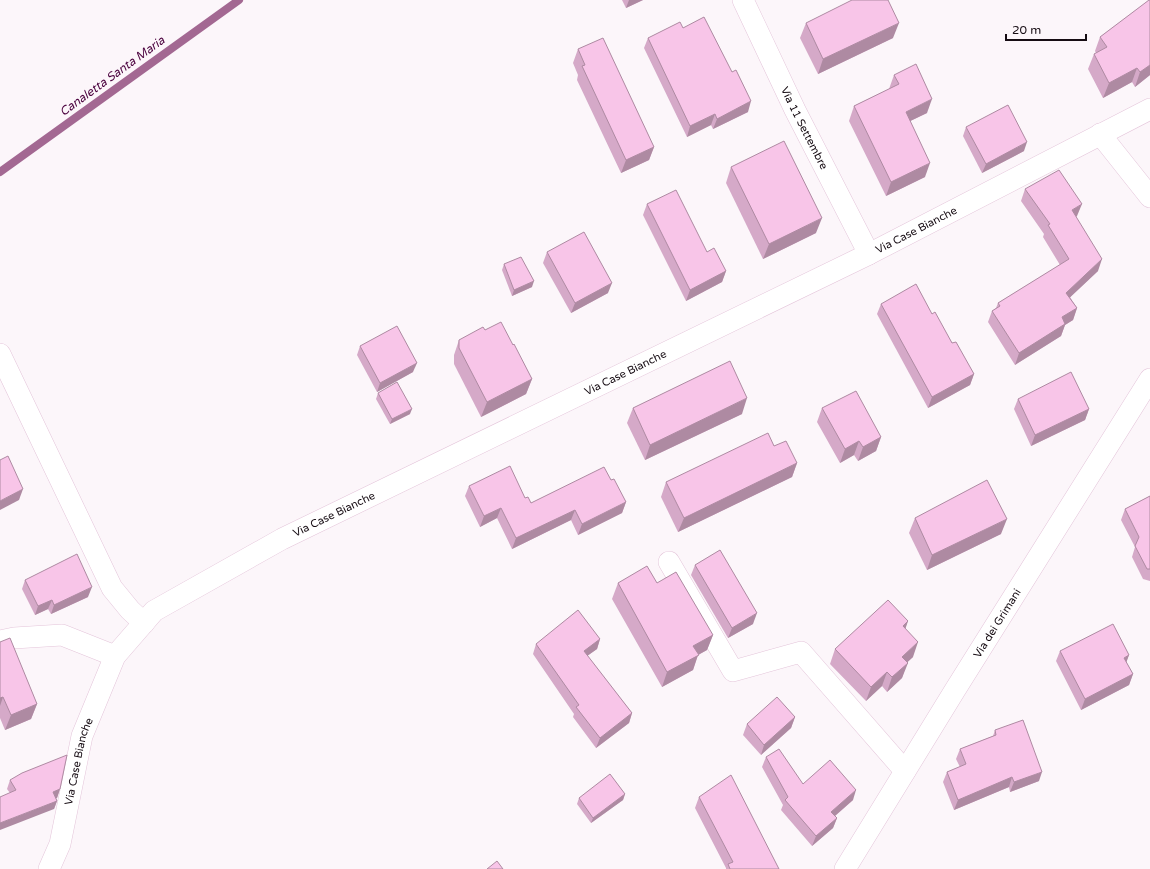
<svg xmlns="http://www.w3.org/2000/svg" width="1150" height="869" viewBox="0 0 1150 869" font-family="'Varela Round',sans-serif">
<rect width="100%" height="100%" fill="#fcf6fa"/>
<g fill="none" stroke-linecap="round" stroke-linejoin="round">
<polyline stroke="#a36892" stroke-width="8" points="0,172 239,0"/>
<g stroke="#e4c5da" stroke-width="22">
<g id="street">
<path id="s1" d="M743,0l52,110 74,144"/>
<polyline points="1100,134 1150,197"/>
<polyline points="0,354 112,588 130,610 144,623"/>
<polyline points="669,562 733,671 801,652 905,771"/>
<polyline points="0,641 14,638 62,635 115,656"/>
<path id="s2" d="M49,869l11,-25 22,-108 33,-80 39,-45 128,-72 587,-285 281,-145"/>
<path id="s3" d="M845,869l110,-179 195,-311"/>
</g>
</g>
<use href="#street" stroke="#fff" stroke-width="21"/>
</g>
<g fill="#d5a9c8">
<polygon points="622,0 643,0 626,8"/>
<polygon points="1150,0 1150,75 1135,87 1132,82 1103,98 1088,69 1094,54 1096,53 1095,51 1100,37"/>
<polygon points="806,23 893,38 818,74 800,38"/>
<polygon points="683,28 748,112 713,129 711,125 687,137 644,48 648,38"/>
<polygon points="578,49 654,147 649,160 621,173 577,80 578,75 573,63"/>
<polygon points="894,75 927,113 910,121 925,177 886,196 849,121 854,106 889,89"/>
<polygon points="966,127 1024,151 982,173 963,136"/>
<polygon points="731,167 816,233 763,259 726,183"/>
<polygon points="1025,189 1077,216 1076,217 1098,271 1070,297 1077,308 1073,320 1065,325 1061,336 1015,365 988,322 992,311 996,308 998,303 1060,265 1043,237 1044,234 1021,201"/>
<polygon points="647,204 707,252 726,271 722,282 686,301 643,215"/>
<polygon points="547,252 608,293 571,313 543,263"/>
<polygon points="504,264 532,287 512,296 502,270"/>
<polygon points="881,304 932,314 974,374 970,385 928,408 877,314"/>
<polygon points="485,330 513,345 532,379 526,394 481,417 454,364 454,355 459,340"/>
<polygon points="360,346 413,372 377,392 357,355"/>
<polygon points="378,393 410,414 390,424 376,399"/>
<polygon points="1018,399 1089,409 1085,420 1031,446 1014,409"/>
<polygon points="633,408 742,414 645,460 627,423"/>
<polygon points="822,408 881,437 876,451 858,461 854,455 840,463 817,422"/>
<polygon points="774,446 797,463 792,477 678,532 661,497 666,482"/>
<polygon points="611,480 626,502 622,513 578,535 571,520 512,549 497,518 480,527 465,496 469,486 525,498 531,503"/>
<polygon points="1150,496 1150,581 1143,579 1132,557 1135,547 1121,520 1125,509"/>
<polygon points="915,518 1001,534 927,570 909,533"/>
<polygon points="695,565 753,624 728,638 691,575"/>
<polygon points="25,580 88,597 51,614 48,609 35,615 22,589"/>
<polygon points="618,583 657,583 713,635 707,650 698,655 693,670 662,687 612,599"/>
<polygon points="908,621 905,628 913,657 907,662 902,678 887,692 882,686 866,701 830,664 835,649"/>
<polygon points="600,639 597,649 587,656 632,713 629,723 596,748 573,717 574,714 533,654 536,644"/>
<polygon points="0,642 37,704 31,719 5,730 0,718"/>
<polygon points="1060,651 1129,655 1126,662 1133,674 1129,685 1081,710 1056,661"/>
<polygon points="795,717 791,728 761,755 743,735 747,724"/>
<polygon points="995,730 1039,781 1010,792 1009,787 954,810 943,782 947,772 960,767 956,759 960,749 993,736"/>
<polygon points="766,757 803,784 853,800 835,816 837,818 833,828 812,846 781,810 783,805 762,767"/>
<polygon points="10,780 60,789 57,798 56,798 57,801 54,809 10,793 7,789"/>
<polygon points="625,794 623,800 591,823 577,804 579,798"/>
<polygon points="699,797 779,869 726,869 726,868 695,808"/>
</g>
<g fill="#ae8aa2">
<polygon points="629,0 643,0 626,8"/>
<polygon points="899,23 893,38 818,74 823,59"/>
<polygon points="1150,65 1150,75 1135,87 1140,72"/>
<polygon points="1137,68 1132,82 1103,98 1109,83"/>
<polygon points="932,99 927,113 900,126 906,112"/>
<polygon points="751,101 748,112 713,129 717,119"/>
<polygon points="715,114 711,125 687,137 690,126"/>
<polygon points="1027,142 1024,151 982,173 986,164"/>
<polygon points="654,147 649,160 621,173 626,160"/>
<polygon points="930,163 925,177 886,196 891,182"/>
<polygon points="1082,204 1077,216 1067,222 1072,210"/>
<polygon points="822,218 816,233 763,259 769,244"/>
<polygon points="1102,259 1098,271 1062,305 1066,293"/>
<polygon points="726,271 722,282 686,301 690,290"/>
<polygon points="534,281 532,287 512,296 514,290"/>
<polygon points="612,283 608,293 571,313 575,303"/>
<polygon points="1077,308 1073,320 1065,325 1061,336 1015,365 1019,353 1062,317"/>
<polygon points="417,363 413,372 377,392 380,383"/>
<polygon points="974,374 970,385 928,408 932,397"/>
<polygon points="532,379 526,394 481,417 487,402"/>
<polygon points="747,398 742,414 645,460 650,445"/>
<polygon points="412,409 410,414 390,424 392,419"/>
<polygon points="1089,409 1085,420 1031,446 1035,435"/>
<polygon points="881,437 876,451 858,461 863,447"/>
<polygon points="859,441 854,455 840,463 845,449"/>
<polygon points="797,463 792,477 678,532 684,518"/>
<polygon points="23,489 19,500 0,510 0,501"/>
<polygon points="626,502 622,513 578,535 582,524"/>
<polygon points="501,508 497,518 480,527 484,516"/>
<polygon points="575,510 571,520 512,549 516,538"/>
<polygon points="1007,519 1001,534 927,570 932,555"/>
<polygon points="92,587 88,597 51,614 54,605"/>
<polygon points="52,600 48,609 35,615 38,606"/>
<polygon points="757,613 753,624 728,638 732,628"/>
<polygon points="908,621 903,636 903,626"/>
<polygon points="713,635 707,650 698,655 693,670 662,687 667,672 693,646"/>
<polygon points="600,639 597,649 580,661 584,651"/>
<polygon points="918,642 913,657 897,672 902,657"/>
<polygon points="1129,655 1125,666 1124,658"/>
<polygon points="908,663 902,678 887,692 892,677"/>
<polygon points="887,672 882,686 866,701 871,687"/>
<polygon points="1133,674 1129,685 1081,710 1085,699"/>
<polygon points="3,697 0,706 0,698"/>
<polygon points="37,704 31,719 5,730 11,715"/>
<polygon points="632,713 629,723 596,748 600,738"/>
<polygon points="795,717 791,728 761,755 764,745"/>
<polygon points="1042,772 1039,781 1010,792 1014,782"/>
<polygon points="1012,777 1009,787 954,810 958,800"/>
<polygon points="60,789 57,798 50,800 53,792"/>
<polygon points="856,790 853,800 828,822 831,812"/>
<polygon points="625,794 623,800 591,823 593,818"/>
<polygon points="57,801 54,809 0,830 0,823"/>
<polygon points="837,818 833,828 812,846 816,836"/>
</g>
<g fill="#f8c5e8" stroke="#ae8aa2">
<polygon points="852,0 888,0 899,23 823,59 806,23"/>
<polygon points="1149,0 1150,0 1150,65 1140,72 1137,68 1109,83 1094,54 1107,47 1100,37"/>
<polygon points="704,17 732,72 736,70 751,101 717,119 715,114 690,126 648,38 680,22 683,28"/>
<polygon points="603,38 654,147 626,160 582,66 585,65 578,49"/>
<polygon points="916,64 932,99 906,112 930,163 891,182 854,106 899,84 894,75"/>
<polygon points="1008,105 1027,142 986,164 966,127"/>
<polygon points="784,141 822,218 769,244 731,167"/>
<polygon points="1059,170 1082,204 1072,210 1102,259 1066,293 1077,308 1062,317 1065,324 1019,353 992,311 1000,306 998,303 1069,259 1048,225 1050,224 1025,189"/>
<polygon points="676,190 707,252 714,248 726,271 690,290 647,204"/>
<polygon points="584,232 612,283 575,303 547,252"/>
<polygon points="521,257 534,281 514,290 504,264"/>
<polygon points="916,284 932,314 935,312 952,343 956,342 974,374 932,397 881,304"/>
<polygon points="501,322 513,345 514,344 532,379 487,402 459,348 459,340 483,327 485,330"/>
<polygon points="397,326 417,363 380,383 360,346"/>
<polygon points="730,361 747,398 650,445 633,408"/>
<polygon points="1071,372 1089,409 1035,435 1018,399"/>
<polygon points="397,382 412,409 392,419 378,393"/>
<polygon points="856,391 881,437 863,447 859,441 845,449 822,408"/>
<polygon points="768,433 774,446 786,441 797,463 684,518 666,482"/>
<polygon points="8,456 23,489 0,501 0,460"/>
<polygon points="510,466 525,498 528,497 531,503 604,467 611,480 614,479 626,502 582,524 575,510 516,538 501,508 484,516 469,486"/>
<polygon points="987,480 1007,519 932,555 915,518"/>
<polygon points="1150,496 1150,569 1147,569 1135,546 1139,537 1125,509"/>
<polygon points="720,550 757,613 732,628 695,565"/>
<polygon points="77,554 92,587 54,605 52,600 38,606 25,580"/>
<polygon points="647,566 657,583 676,572 713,635 693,646 699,655 667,672 618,583"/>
<polygon points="888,600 908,621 903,626 918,642 902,657 908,663 892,677 887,672 871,687 835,649"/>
<polygon points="578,610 600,639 584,651 632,713 600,738 576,707 579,705 536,644"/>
<polygon points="1113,624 1129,655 1124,658 1133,674 1085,699 1060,651"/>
<polygon points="10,638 37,704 11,715 3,697 0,698 0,642"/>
<polygon points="777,697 795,717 764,745 747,724"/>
<polygon points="1023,720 1042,772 1014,782 1012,777 958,800 947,772 966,764 960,749 996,735 995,730"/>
<polygon points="779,749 803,784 830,760 856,790 831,812 837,818 816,836 785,800 788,797 766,757"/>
<polygon points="67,755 60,789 53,792 57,801 0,823 0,797 16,790 10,780 22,773"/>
<polygon points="610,774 625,794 593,818 579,798"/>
<polygon points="731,775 779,869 730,869 728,864 733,862 699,797"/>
<polygon points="497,861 503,869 487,869"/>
</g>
<g text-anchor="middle" stroke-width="4" stroke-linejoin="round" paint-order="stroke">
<g font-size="11" fill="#160c13" stroke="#fcf6fa">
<text dy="4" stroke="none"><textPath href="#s1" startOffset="142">Via 11 Settembre</textPath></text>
<text dy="4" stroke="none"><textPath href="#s2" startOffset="1136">Via Case Bianche</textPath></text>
<text dy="4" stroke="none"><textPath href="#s2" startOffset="812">Via Case Bianche</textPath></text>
<text dy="4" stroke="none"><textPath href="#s2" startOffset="488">Via Case Bianche</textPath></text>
<text dy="4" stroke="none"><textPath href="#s3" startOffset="289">Via dei Grimani</textPath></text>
<text dy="4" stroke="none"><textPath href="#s2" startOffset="112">Via Case Bianche</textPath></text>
</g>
<g font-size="12" font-style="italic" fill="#4b023e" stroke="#fcf6fa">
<text transform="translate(112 76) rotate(-36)" y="4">Canaletta Santa Maria</text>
</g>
</g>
<path d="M1006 34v6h80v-6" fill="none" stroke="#160c13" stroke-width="2"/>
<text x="1012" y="34" font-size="12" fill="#160c13" stroke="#fcf6fa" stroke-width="3" paint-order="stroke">20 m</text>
</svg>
